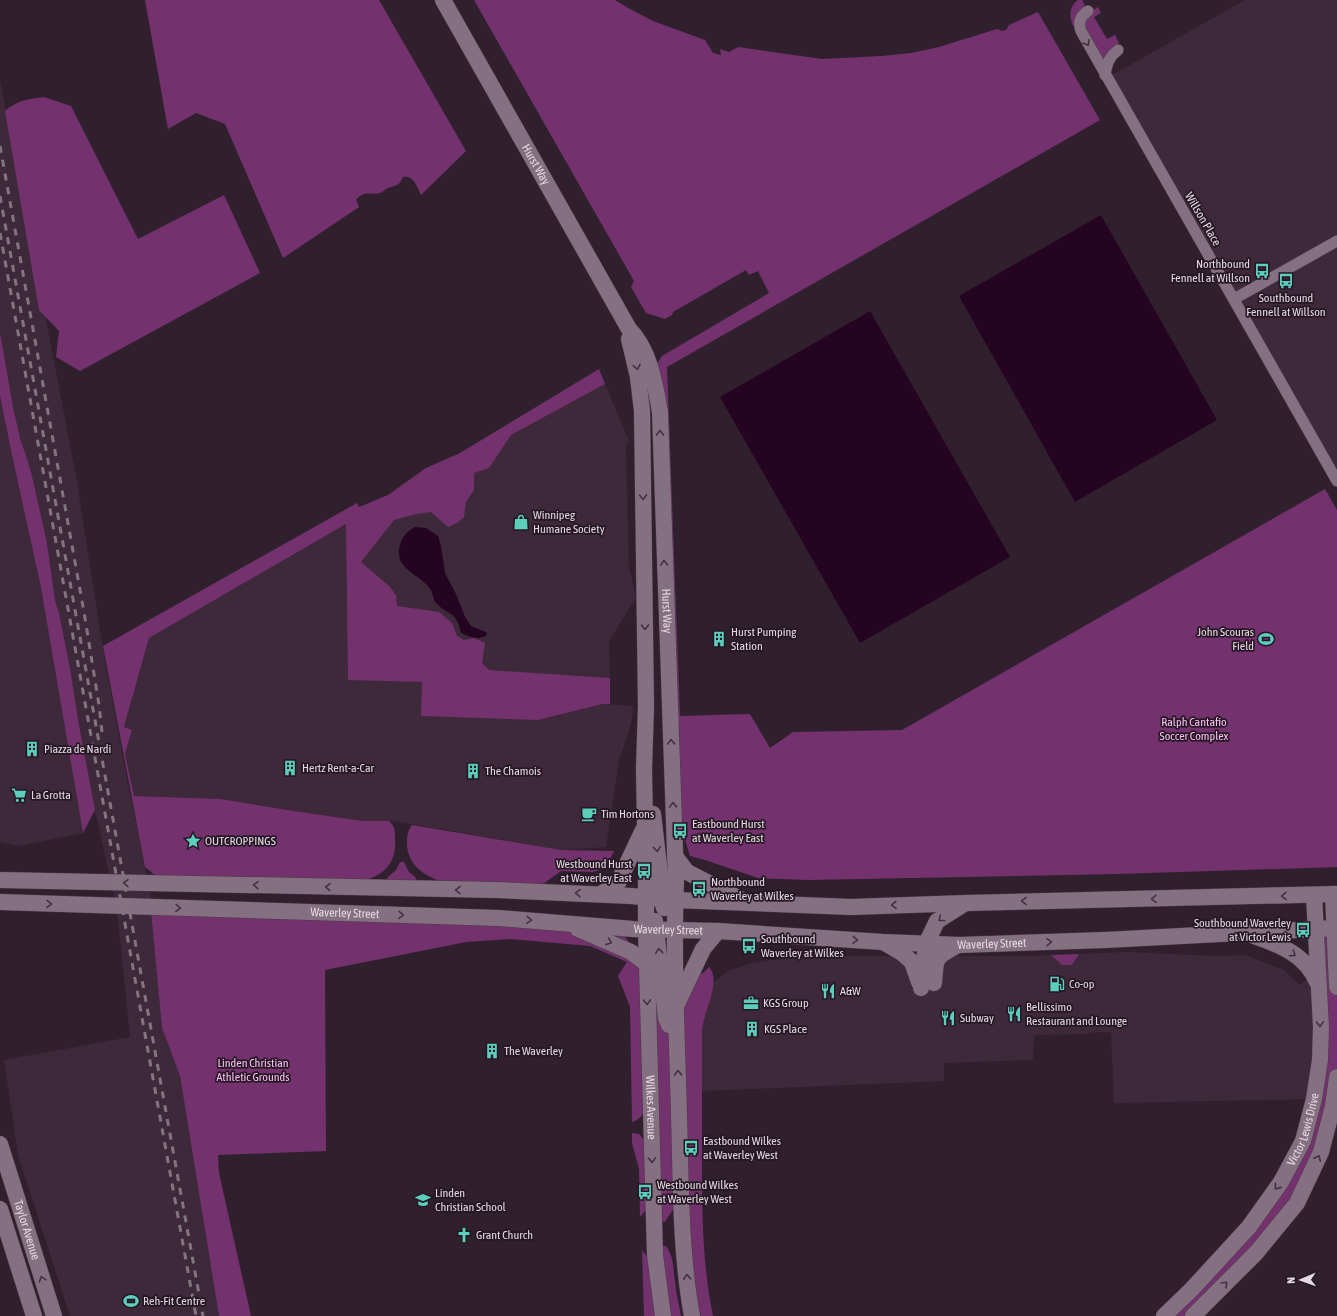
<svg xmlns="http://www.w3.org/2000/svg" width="1337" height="1316" viewBox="0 0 1337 1316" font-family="'Asap Condensed',sans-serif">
<rect width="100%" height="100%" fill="#30202e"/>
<g fill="#3d293a">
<polygon points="1245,0 1337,0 1337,481 1107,78"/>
<polygon points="0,80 76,476 104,656 130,795 150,889 162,1028 180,1076 219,1316 70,1316 18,1155 4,1060 130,1037 117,909 91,792 79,725 70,668 59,613 55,600 47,543 33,480 27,458 21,442 13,407 0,332"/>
<polygon points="605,384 629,441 626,446 629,567 636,597 609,641 610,678 422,681 538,720 604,704 633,706 632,719 628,734 619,760 606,847 561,850 393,821 363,821 294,811 221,799 134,796 125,754 132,730 124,728 149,638 346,524"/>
<polygon points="0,396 12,455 41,588 83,833 18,846 0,842"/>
<polygon points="1126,952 1215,956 1245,955 1284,970 1300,985 1307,979 1318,985 1314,1099 1114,1103 1111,1033 1105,1032 1091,1033 1088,1034 1034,1035 1033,1060 944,1063 944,1081 701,1091 702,1028 714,982 728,971 748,964 800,956 1030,956"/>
</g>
<g fill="#73326d">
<path d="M145,0h234l87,151 -45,44c-4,-8 -7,-20 -18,-18 -4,9 -6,8 -15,11 -3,1 -5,4 -8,5 -11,2 -16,-3 -24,7l3,7 -76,51 -58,-134 -29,-11 -28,16z"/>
<polygon points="474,0 615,0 628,8 653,21 705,40 713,53 721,55 720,49 729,52 738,47 822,59 881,56 911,53 939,47 997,29 1002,31 1006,30 1009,25 1038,12 1100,120 667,367 680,716 750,714 770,748 793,732 902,730 1325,489 1337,510 1337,867 1117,874 807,880 758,878 705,860 690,856 682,829 678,829 657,364 662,356 769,293 758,271 749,275 746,270 673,312 672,315 665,319 646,313 631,287 634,281"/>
<path d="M1078,0h4l4,8 -11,18h-2c-4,-9 -4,-20 5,-26z"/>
<polygon points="1098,7 1101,13 1094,17 1107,39 1115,35 1119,43 1115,46 1103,60 1100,59 1084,23 1092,11"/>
<path d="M44,97l27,9 67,133 86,-44 36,78 -180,98 -24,-14 3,-26 -20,-21 -34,-199c12,-11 24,-12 39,-14z"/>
<polygon points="0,332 13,407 21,442 27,458 33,480 47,543 55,600 59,613 70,668 79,725 95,810 83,833 41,588 12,455 0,396"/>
<path d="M599,369l6,15 -94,51 -22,33 -15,5v17l-8,12 -2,15 -7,6 -9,4 -17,-15 -15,2 -22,6 -33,42 28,24 7,9 1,11 42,6 13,11 5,13 7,4 10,-2 11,5 -3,20 7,7 121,8v26h-7l-65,16 -117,-4 1,-34 -74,-2 -2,-156 -197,114 -25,89 8,3 -7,24 9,42 87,3 73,12 69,10h26c6,5 6,10 6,17 2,25 -11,38 -34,43l-198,-3 -8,-3 -10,-8 -42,-221 254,-143 2,4 29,-12 38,-27 34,-15z"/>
<path d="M412,825l149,25 53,1 -7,14 -7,5 -7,2 -32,-1 -18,13 -103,-3c-18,-6 -33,-18 -33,-38 0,-7 1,-13 5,-18z"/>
<polygon points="400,862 404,862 409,872 416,878 415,882 389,882 387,878 396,870"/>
<path d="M150,900l467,30c16,12 19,23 22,42l5,139c-2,6 -6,9 -12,11l-2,-115 -12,-31 9,-14 -37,-16 -79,-7 -45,3 -141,28 1,181 -108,4 1,18 32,143h-32l-39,-240 -18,-48z"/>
<polygon points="1334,929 1337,987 1337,1077 1297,1203 1193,1316 1164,1316 1281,1182 1314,1099 1315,930"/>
<polygon points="665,938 668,978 674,1208 665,1222 660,1222 652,939"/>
<polygon points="1079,954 1072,965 1062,965 1051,955"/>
<path d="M709,967c13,14 -6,46 -7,64 0,46 0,91 0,137 0,50 1,99 11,148h-16l-7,-45 -7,-252 2,-17 11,-27 7,-2z"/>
<polygon points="632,1133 639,1134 644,1140 646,1210 640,1217 639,1169 632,1143"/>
<path d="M661,1246h5c8,11 7,22 9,36 1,11 4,23 6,34h-12z"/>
<polygon points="642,1250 649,1259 656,1316 644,1316"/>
</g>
<g fill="#250422">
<polygon points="1101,215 1217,420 1075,502 959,296"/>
<polygon points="870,311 1010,557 860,643 720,397"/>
<path d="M415,527l11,1 12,8 3,10 4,27 11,21 9,23 6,9 15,6 1,3c-9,6 -17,2 -26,-2 -5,-23 -11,-16 -24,-29 -4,-4 -4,-10 -6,-14 -11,-17 -38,-20 -31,-45 3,-9 7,-14 15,-18z"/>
</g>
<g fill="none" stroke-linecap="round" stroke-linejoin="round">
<g stroke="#493b47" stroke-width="12">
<g id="street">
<path d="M1088,11c-8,5 -10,12 -7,20l256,450"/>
<path d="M1105,75c2,-12 4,-18 13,-25"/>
<polyline points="1234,299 1337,241"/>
</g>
</g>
<g stroke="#493b47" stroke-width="17">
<g id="secondary">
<path id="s1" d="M443,0l186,329c21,21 26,55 31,83l16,469c-3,78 1,156 3,233 2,66 1,137 13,202"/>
<path id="s2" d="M629,339l9,38 4,34 4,296 -2,62 2,111v50l9,325 8,61"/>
<polyline points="653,814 660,874 661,898 664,908"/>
<polyline points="675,856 687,872 742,900"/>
<polyline points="0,880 497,890 631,896 675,900 851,907 966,903 1337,894"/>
<polyline points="601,894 618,883 643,830"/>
<polyline points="1333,894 1337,987"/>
<path id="s3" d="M0,902l498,16 135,11 85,2 165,11 76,3 146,-5 232,-12"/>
<polyline points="655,921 666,1018 669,1025"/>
<polyline points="578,929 631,952 647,964"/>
<path d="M1254,936c26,9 52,19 63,46"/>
<polyline points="885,943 902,953 912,962 919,982"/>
<path d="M934,983c2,-26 0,-25 24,-38"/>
<polyline points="921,988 926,944 937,921 964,904"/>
<polyline points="677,1004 703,949 718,931"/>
<path id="s4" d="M0,1144l54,172"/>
<polyline points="0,1209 34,1316"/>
<path id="s5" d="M1164,1316l28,-27 57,-62 32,-45 22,-41 11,-42 6,-39 1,-33 -7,-132"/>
<polyline points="1193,1316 1256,1253 1297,1203 1321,1152 1333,1106 1337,1077"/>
</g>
</g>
<use href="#street" stroke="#847081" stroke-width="11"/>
<use href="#secondary" stroke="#847081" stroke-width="16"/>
<g stroke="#827580" stroke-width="3" stroke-dasharray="7 7" stroke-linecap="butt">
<polyline points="0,146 84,612 99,705 102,732"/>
<polyline points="0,196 203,1316"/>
<polyline points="0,233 196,1316"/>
</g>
</g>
<defs><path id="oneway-chevron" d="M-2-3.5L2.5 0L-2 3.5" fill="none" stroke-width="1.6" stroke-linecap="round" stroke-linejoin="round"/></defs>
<g stroke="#423240">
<use href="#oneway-chevron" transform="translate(1087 43) rotate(61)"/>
<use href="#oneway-chevron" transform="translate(637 367) rotate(79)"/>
<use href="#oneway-chevron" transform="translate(660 433) rotate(-91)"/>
<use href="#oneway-chevron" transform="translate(643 497) rotate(89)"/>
<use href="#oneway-chevron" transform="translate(664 563) rotate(-92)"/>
<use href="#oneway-chevron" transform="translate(645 627) rotate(89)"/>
<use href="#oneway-chevron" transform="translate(671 742) rotate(-92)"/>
<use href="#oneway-chevron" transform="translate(673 805) rotate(-92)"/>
<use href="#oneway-chevron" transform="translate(657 849) rotate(84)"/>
<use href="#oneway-chevron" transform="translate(126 883) rotate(-179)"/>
<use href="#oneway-chevron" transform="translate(256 885) rotate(-179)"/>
<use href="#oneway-chevron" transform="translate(328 887) rotate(-178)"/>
<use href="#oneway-chevron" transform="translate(458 890) rotate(-179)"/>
<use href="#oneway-chevron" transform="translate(578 893) rotate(-177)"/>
<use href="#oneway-chevron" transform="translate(1284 896) rotate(179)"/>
<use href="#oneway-chevron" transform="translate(1154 899) rotate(179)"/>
<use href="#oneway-chevron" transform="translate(1024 901) rotate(179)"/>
<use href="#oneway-chevron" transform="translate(49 904) rotate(2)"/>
<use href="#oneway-chevron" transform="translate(894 905) rotate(178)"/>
<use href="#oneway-chevron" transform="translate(178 908) rotate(2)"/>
<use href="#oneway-chevron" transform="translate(401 915) rotate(2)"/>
<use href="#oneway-chevron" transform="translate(941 919) rotate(141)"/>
<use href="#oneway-chevron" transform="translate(529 920) rotate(4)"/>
<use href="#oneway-chevron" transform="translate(855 940) rotate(4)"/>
<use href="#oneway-chevron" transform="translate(609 942) rotate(23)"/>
<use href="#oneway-chevron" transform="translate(1049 942) rotate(-2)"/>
<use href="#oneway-chevron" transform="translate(659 951) rotate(-96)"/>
<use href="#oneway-chevron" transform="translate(1293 954) rotate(34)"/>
<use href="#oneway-chevron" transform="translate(647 1002) rotate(89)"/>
<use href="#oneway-chevron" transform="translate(1320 1024) rotate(88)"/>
<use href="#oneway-chevron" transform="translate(678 1073) rotate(-92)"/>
<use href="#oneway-chevron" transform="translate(1318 1158) rotate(-65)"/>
<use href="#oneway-chevron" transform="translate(652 1160) rotate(88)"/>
<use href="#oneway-chevron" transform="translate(1277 1187) rotate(125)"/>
<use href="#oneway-chevron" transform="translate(687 1277) rotate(-94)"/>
<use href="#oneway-chevron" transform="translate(42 1279) rotate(-108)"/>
<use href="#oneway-chevron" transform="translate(1225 1284) rotate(-45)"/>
</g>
<defs>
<g id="bus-bare" transform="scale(1.2)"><path d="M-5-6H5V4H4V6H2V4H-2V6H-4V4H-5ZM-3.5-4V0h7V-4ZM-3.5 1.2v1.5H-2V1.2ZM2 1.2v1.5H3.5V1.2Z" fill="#5bcebc" stroke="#261724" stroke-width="2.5" paint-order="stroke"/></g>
<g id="shop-bare" transform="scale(1.2)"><path d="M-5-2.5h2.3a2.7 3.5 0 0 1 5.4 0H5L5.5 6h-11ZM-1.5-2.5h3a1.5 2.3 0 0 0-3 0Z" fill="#5bcebc" stroke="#261724" stroke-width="2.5" paint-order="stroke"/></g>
<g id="building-bare" transform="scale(1.2)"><path d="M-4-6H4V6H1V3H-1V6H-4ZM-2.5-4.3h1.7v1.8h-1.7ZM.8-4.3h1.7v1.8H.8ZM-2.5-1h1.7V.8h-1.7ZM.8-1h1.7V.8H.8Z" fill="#5bcebc" stroke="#261724" stroke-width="2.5" paint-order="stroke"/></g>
<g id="stadium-bare" transform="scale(1.2)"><path d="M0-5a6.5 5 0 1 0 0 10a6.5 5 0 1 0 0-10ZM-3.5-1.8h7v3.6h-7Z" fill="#5bcebc" stroke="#261724" stroke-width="2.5" paint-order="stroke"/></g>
<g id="supermarket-bare" transform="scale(1.2)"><path d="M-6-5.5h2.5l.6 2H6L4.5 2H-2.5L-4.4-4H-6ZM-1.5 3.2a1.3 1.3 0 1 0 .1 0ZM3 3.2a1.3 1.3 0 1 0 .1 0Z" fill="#5bcebc" stroke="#261724" stroke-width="2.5" paint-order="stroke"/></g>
<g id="cafe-bare" transform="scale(1.2)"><path d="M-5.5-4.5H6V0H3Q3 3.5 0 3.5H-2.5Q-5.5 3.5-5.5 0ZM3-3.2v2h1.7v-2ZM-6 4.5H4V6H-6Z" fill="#5bcebc" stroke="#261724" stroke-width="2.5" paint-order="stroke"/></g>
<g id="sight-bare" transform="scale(1.2)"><path d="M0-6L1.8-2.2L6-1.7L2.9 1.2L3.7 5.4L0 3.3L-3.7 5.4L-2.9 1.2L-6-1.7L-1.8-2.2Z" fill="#5bcebc" stroke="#261724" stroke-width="2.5" paint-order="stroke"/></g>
<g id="fuel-bare" transform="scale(1.2)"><path d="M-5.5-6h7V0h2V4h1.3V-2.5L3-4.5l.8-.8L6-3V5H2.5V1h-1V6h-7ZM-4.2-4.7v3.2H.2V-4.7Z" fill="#5bcebc" stroke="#261724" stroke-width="2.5" paint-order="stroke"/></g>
<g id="restaurant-bare" transform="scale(1.2)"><path d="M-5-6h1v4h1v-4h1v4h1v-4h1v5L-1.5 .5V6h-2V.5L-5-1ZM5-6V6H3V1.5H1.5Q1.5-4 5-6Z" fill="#5bcebc" stroke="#261724" stroke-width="2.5" paint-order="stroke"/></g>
<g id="office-bare" transform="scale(1.2)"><path d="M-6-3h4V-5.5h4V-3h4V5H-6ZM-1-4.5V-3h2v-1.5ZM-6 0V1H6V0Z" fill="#5bcebc" stroke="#261724" stroke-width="2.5" paint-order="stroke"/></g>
<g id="school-bare" transform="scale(1.2)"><path d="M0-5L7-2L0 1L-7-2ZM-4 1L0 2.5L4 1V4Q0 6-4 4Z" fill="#5bcebc" stroke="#261724" stroke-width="2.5" paint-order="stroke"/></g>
<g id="church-bare" transform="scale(1.2)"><path d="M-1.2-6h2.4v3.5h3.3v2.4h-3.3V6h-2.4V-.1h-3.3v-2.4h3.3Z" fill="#5bcebc" stroke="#261724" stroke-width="2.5" paint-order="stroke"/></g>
</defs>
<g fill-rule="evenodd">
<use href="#bus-bare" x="1262" y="271"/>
<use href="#bus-bare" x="1286" y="281"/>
<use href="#shop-bare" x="521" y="522"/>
<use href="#building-bare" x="719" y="639"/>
<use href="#stadium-bare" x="1266" y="639"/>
<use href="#building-bare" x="32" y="749"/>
<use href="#building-bare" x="290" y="768"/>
<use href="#building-bare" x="473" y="771"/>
<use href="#supermarket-bare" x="19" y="795"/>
<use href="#cafe-bare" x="589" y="814"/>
<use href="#bus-bare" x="680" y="831"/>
<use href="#sight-bare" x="193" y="841"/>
<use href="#bus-bare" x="644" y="871"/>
<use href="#bus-bare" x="699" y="889"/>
<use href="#bus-bare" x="1303" y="930"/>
<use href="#bus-bare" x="749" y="946"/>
<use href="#fuel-bare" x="1057" y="984"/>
<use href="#restaurant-bare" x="828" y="991"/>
<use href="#office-bare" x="751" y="1003"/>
<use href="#restaurant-bare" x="1014" y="1014"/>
<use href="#restaurant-bare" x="948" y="1018"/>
<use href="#building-bare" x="752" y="1029"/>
<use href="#building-bare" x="492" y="1051"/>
<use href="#bus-bare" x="691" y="1148"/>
<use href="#bus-bare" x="645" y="1192"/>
<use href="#school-bare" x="423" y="1200"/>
<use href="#church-bare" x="464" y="1235"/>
<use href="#stadium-bare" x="131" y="1301"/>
</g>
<g text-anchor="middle" stroke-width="3.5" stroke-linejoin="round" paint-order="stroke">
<g font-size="12" fill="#e4d9e2" stroke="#261724">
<text dy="4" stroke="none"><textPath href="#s1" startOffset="189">Hurst Way</textPath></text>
<text transform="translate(1203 219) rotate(60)" y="4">Willson Place</text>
<text dy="4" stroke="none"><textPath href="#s1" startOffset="667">Hurst Way</textPath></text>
<text dy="4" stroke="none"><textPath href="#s3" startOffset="345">Waverley Street</textPath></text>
<text dy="4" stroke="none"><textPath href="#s3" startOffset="669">Waverley Street</textPath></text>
<text dy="4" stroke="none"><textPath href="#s3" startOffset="993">Waverley Street</textPath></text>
<text dy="4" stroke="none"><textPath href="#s2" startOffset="770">Wilkes Avenue</textPath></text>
<text dy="4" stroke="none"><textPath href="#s5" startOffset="236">Victor Lewis Drive</textPath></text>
<text dy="4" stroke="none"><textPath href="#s4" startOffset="90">Taylor Avenue</textPath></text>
</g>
<g font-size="12" fill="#e4d9e2" stroke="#261724" text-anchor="start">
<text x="1250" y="268" text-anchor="end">Northbound<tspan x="1250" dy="14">Fennell at Willson</tspan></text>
<text x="1286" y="302" text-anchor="middle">Southbound<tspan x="1286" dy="14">Fennell at Willson</tspan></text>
<text x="533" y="519">Winnipeg<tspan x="533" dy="14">Humane Society</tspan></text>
<text x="731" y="636">Hurst Pumping<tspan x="731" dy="14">Station</tspan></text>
<text x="1254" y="636" text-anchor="end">John Scouras<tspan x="1254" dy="14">Field</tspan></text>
<text x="44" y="753">Piazza de Nardi</text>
<text x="302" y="772">Hertz Rent-a-Car</text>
<text x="485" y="775">The Chamois</text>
<text x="31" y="799">La Grotta</text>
<text x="601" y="818">Tim Hortons</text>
<text x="692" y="828">Eastbound Hurst<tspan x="692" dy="14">at Waverley East</tspan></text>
<text x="205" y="845">OUTCROPPINGS</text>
<text x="632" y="868" text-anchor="end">Westbound Hurst<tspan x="632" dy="14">at Waverley East</tspan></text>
<text x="711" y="886">Northbound<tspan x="711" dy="14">Waverley at Wilkes</tspan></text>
<text x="1291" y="927" text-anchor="end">Southbound Waverley<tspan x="1291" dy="14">at Victor Lewis</tspan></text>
<text x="761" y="943">Southbound<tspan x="761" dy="14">Waverley at Wilkes</tspan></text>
<text x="1069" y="988">Co-op</text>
<text x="840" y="995">A&amp;W</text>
<text x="763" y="1007">KGS Group</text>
<text x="1026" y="1011">Bellissimo<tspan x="1026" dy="14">Restaurant and Lounge</tspan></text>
<text x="960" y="1022">Subway</text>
<text x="764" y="1033">KGS Place</text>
<text x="504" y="1055">The Waverley</text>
<text x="703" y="1145">Eastbound Wilkes<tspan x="703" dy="14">at Waverley West</tspan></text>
<text x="657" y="1189">Westbound Wilkes<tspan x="657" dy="14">at Waverley West</tspan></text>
<text x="435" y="1197">Linden<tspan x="435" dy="14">Christian School</tspan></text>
<text x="476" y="1239">Grant Church</text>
<text x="143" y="1305">Reh-Fit Centre</text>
</g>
<g font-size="12" fill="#fac0f1" stroke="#261724">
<text x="1194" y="726">Ralph Cantafio<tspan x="1194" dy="14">Soccer Complex</tspan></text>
<text x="253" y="1067">Linden Christian<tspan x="253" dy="14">Athletic Grounds</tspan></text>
</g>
</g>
<g transform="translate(1301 1280) rotate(268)" stroke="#261724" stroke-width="3" paint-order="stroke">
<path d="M0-3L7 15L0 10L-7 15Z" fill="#e4d9e2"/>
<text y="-6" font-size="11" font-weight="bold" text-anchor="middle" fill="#e4d9e2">N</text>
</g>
</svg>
